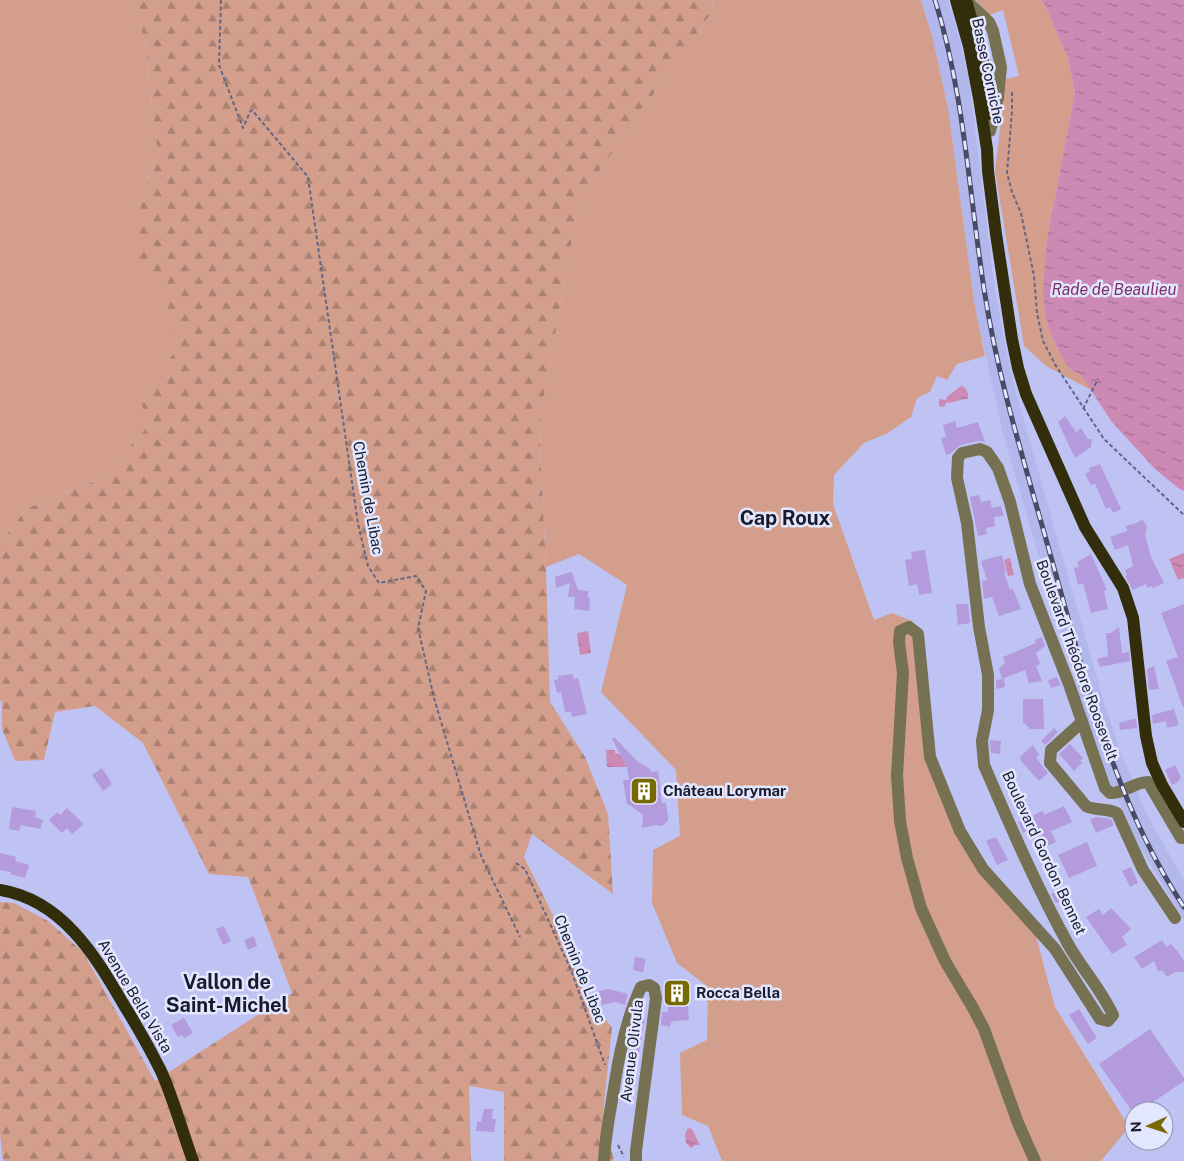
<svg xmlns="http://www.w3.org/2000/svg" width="1184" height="1161" viewBox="0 0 1184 1161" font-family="'Public Sans',sans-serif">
<defs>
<pattern id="forest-firs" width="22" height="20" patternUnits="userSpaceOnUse" patternTransform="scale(1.25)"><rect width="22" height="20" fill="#d39f8c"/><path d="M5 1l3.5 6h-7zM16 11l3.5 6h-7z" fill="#aa8173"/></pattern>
<pattern id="water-ripples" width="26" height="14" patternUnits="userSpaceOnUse" patternTransform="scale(1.25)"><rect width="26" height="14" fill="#cb89b4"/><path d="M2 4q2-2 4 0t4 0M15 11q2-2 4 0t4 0" fill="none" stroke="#a46f93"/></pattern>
</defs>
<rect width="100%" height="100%" fill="#bfc3f3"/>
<polygon fill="#b2b7ec" points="921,0 948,0 960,40 970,87 994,284 1006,350 1015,389 1105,706 1123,758 1145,811 1184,881 1184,920 1138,844 1111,784 1086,717 1003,434 974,301 948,107 933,40"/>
<g fill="#d39f8c">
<polygon points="0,0 133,0 144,38 158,156 141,197 178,345 143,404 150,424 102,478 26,509 0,543"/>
<polygon points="713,0 921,0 933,40 948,108 974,301 985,356 957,364 947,380 937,376 930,392 917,398 911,417 888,433 864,443 834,475 833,504 874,620 892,613 912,621 920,636 935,760 964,830 991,873 1030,914 1055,1007 1129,1127 1101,1161 722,1161 708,1126 682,1115 680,1053 707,1040 708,987 677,963 652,903 653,850 680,836 676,770 601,692 627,585 579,554 546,567 539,425 579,199 712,12"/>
<polygon points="976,0 1041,0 1045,5 1068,58 1075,93 1047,239 1045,314 1050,332 1062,358 1071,370 1082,376 1093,391 1046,366 1024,346 995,171 1006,79 1019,76 1003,10 989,15"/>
</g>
<polygon fill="url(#forest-firs)" points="133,0 713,0 712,12 579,199 539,425 546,567 550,702 585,757 608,814 613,894 532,834 524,857 567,943 585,996 612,1027 603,1114 614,1161 504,1161 504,1092 469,1086 471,1161 3,1161 0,1135 0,902 14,903 48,921 83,952 155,1081 292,993 248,877 209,874 143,743 95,706 55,712 44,760 15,761 2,729 2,702 0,700 0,543 26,509 102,478 149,425 142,405 178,345 162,287 138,272 141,197 158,156 144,38"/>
<g fill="url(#water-ripples)">
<polygon points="1041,0 1184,0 1184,491 1178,488 1154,468 1111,421 1082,376 1071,370 1062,358 1050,332 1045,314 1043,292 1047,239 1075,93 1068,58 1045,5"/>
<path d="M961,386c5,0 8,8 7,13h-4l-15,4 -2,-1 -3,5 -5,-1v-7l7,1 1,-3z"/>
<polygon points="1184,553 1184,578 1178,580 1169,559"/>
<polygon points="1010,558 1014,575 1008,576 1004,560"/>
<polygon points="588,631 591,653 580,655 577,634 578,633"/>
<polygon points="606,750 615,750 615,753 620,754 627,767 607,767"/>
<polygon points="688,1128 692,1129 700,1145 695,1145 691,1148 686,1143 685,1134"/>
</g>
<g fill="#b39bde">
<polygon points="1065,416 1076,432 1081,428 1088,439 1092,439 1091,447 1075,458 1058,422"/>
<polygon points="955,421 957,428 978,422 985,442 978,441 960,445 951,453 946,455 941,438 946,437 943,425"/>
<polygon points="1100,464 1121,509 1113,513 1110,507 1106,509 1095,484 1091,485 1085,474 1090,471 1089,468"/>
<polygon points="979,495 981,502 990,500 992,508 1001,506 1004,516 994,517 995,526 986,528 987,534 978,536 970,497"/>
<polygon points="1142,519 1147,526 1145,535 1151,557 1164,583 1153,588 1152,586 1147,588 1146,584 1133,590 1125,576 1127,575 1125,570 1133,566 1128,545 1115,550 1110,537 1127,531 1126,526 1137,523"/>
<polygon points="925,550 932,593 919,595 917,584 909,586 905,560 912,559 911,552"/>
<polygon points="1091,554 1107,590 1104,591 1108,609 1091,613 1083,583 1078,585 1074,568 1079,567 1077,562"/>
<polygon points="1002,555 1006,572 1004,573 1010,590 1013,589 1021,609 999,616 992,597 984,599 982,581 987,580 981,561"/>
<polygon points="571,570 578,590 588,591 588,598 590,598 589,611 574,609 575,597 568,597 570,583 556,588 555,577 571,572"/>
<polygon points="956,604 968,604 970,623 958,625"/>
<polygon points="1184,604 1184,707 1183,707 1166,661 1178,657 1161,613"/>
<polygon points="1119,627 1122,653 1129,652 1130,661 1100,667 1097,659 1108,656 1106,633 1111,633"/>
<polygon points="1042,637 1045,646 1036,653 1040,664 1036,666 1042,681 1029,683 1025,670 1002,679 999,668 1005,663 1003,657 1036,643 1035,640"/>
<polygon points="1154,666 1159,689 1149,690 1147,669"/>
<polygon points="572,674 574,679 578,678 587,714 572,717 571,712 565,712 561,692 557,693 554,680 559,679 558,676"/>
<polygon points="1057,677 1061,685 1051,688 1048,680"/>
<polygon points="1004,679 1005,687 996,689 996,680"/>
<polygon points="1023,699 1043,699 1044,729 1030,729 1023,722"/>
<polygon points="1174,709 1179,725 1167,728 1166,721 1153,724 1152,715"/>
<polygon points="1133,719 1136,719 1137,728 1120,730 1119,723"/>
<polygon points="1054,728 1058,732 1045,745 1041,741"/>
<polygon points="614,737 638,762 649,768 651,772 658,771 662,803 666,803 668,818 668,821 662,826 655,825 642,828 643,815 630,805 627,805 623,780 629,780 627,767 612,739"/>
<polygon points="990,740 1001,741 1000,754 991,753"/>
<polygon points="1070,744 1083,758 1080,761 1082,763 1074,771 1059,754"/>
<polygon points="1033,745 1039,755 1036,758 1048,773 1039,781 1021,761 1020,757"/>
<polygon points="1175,765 1181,777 1178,782 1172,785 1165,770"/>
<polygon points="102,768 111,782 111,785 103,791 92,775"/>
<polygon points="1064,806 1072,822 1051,831 1056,842 1038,850 1029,830 1023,833 1018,822 1043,811 1044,815"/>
<polygon points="12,807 36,811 35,817 43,820 40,829 21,825 19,831 9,829"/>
<polygon points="67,808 84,824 72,834 67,828 62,833 49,820 58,812 60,815"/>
<polygon points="1098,817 1111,819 1114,825 1096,833 1090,819"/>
<polygon points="996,837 1008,860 997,865 986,841"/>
<polygon points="1087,842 1097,866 1069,878 1058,855"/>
<polygon points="0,853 16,857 15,861 29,865 25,878 10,874 11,872 0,870"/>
<polygon points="1131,867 1138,883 1130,887 1122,871"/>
<polygon points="1063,889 1066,898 1056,903 1051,894"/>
<polygon points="1111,908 1131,929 1122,937 1127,945 1112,954 1086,917 1099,909 1103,915"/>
<polygon points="224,926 231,941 223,945 216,929"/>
<polygon points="254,936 257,946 248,950 244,940"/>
<polygon points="1162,940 1166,947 1171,944 1178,952 1184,961 1184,972 1175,972 1167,977 1163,971 1158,971 1154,961 1142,969 1134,957"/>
<polygon points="635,957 646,959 643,972 633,970"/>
<polygon points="677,979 686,983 689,1020 674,1021 671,1022 670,1027 661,1025 662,1012 668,1012 667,983 673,983"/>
<polygon points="608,989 628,994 625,1005 615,1002 602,1005 599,991"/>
<polygon points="1079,1009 1097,1038 1088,1044 1069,1015"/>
<polygon points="638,1017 645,1018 637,1064 627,1062"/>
<polygon points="184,1018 193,1033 184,1038 182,1035 178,1037 171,1025"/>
<polygon points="1150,1029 1184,1078 1184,1081 1140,1111 1134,1111 1134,1114 1099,1064"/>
<polygon points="484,1109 493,1109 492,1119 496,1119 494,1132 476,1131 477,1122 481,1122"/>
</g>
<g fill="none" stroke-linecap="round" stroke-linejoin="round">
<g stroke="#646686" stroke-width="2" stroke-dasharray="4 2.5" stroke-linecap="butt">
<polyline points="221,0 219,65 243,128 250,112 252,110 308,177 358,524 368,566 379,583 416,576 426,591 418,628 434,698 481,856 520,937"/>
<polyline points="1012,92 1012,111 1007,173 1012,192 1021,213 1034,276 1037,313 1043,341 1056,366 1104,439 1184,515"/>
<polyline points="1083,409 1098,379"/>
<polyline points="516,863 525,869 571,970 605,1065"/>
<polyline points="618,1145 624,1157"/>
</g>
<g stroke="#767153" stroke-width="12">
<polyline points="966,0 989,22 993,31 1001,67 998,98 990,131"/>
<path d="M1082,722l-31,28 -1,13 36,43c9,5 21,2 31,7l26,57 32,48"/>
<path d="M604,1161c1,-25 6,-48 10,-73 5,-34 12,-69 27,-101l8,-2 5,3 2,10 -20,153v10"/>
<path d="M1035,1161l-17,-38 -34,-94 -11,-21 -28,-47 -24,-53 -14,-50 -7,-37 -3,-46 6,-102 -4,-31 1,-11 9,-4 9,7 12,123 30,74 23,38 72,80 45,70 8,2 5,-6c-12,-26 -31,-46 -45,-71 -32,-58 -58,-119 -84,-179l-2,-24 6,-31v-35l-9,-48 -12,-104 -10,-45 1,-20 4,-5 18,-4 7,3 11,16 12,34 20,82 39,100 36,104 5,5c13,1 24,-11 38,-11l33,56h3"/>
</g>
<g stroke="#322d0b" stroke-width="12">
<polyline points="956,0 969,46 979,98 987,149 988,171 996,234 1012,339 1018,368 1026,394 1085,527 1123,588 1133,618 1146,736 1152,763 1162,785 1184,822"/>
<polyline points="966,0 985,68 989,114"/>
<path d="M0,890c62,10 95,65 124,115 13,21 26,44 37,66 13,29 21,60 32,90"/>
</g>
<g stroke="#494b65" stroke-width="5">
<path id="rail" d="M935,0c30,96 34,196 50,295 14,89 42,176 66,262 34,120 63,245 133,350"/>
</g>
<use href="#rail" stroke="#e3e6ff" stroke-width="3" stroke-dasharray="9" stroke-linecap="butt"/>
</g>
<defs>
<g id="building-square" transform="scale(1.4375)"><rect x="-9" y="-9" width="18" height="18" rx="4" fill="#786a03" stroke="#e3e6ff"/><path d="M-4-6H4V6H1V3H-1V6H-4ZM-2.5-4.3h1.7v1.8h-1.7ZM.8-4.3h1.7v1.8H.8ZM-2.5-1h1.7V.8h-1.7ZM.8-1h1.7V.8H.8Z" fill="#fff"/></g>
</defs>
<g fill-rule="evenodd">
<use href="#building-square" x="644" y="791"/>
<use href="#building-square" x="677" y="993"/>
</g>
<g text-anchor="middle" stroke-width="5" stroke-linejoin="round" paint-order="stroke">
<g font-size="15" fill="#191a2c" stroke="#e3e6ff">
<text transform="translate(988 71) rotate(78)" y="5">Basse Corniche</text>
<text transform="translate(368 498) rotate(80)" y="5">Chemin de Libac</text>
<text transform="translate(1077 660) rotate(70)" y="5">Boulevard Théodore Roosevelt</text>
<text transform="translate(1044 853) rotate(65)" y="5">Boulevard Gordon Bennet</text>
<text transform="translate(580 969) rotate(68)" y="5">Chemin de Libac</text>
<text transform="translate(135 996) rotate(59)" y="5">Avenue Bella Vista</text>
<text transform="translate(632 1051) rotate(-83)" y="5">Avenue Olivula</text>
</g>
<g font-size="15" font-weight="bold" fill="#191a2c" stroke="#e3e6ff" text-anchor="start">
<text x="663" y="796">Château Lorymar</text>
<text x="696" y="998">Rocca Bella</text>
</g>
<g font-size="16" font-style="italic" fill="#7d2e66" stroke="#e3e6ff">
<text x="1114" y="295">Rade de Beaulieu</text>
</g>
<g font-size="20" font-weight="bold" fill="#191a2c" stroke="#e3e6ff">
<text x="785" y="525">Cap Roux</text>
<text x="227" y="989">Vallon de<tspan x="227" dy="23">Saint-Michel</tspan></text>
</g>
</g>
<g transform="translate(1149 1126) rotate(267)"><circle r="24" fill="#e3e6ff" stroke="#9294ab"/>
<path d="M0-4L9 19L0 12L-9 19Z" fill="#786a03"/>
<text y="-8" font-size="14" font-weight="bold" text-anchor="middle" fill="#191a2c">N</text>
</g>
</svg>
